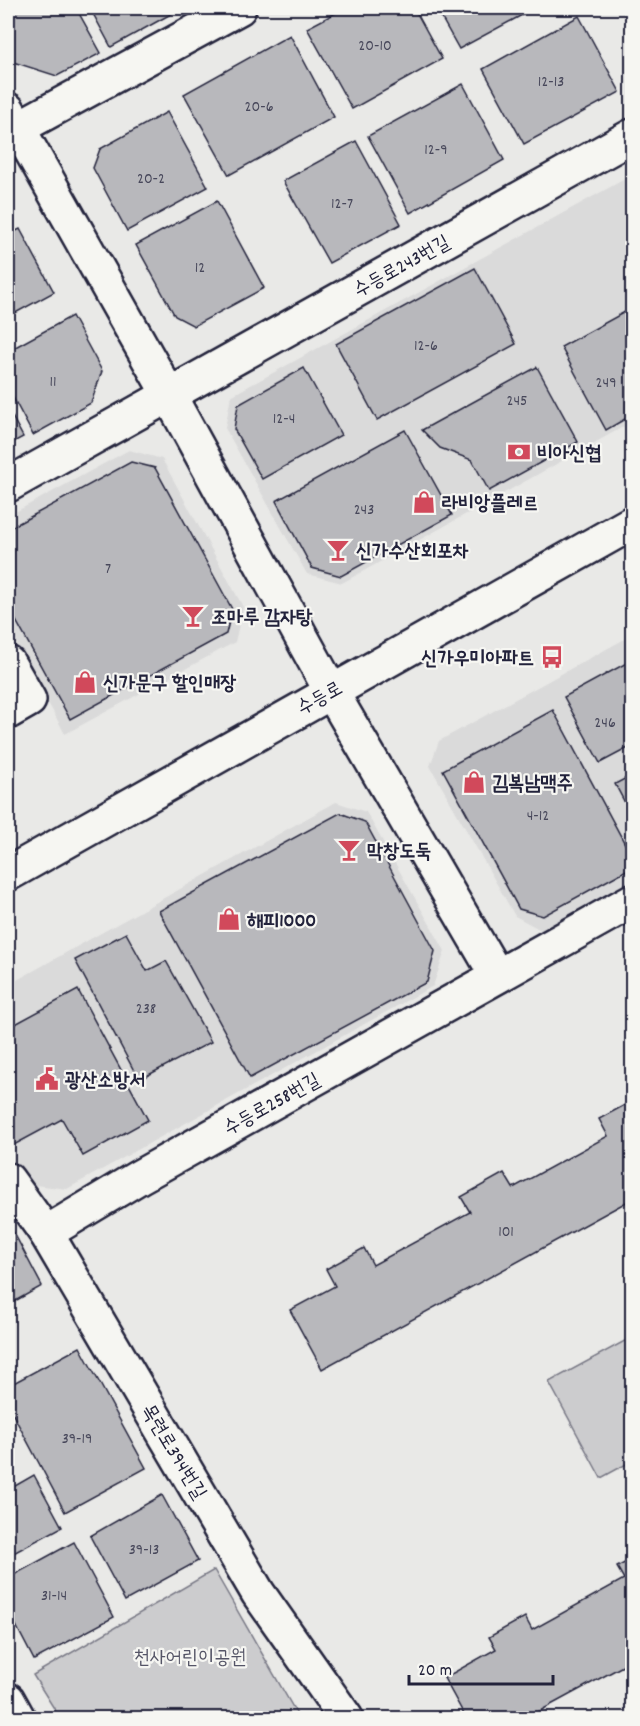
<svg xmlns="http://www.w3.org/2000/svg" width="640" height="1726" viewBox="0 0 640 1726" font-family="Dekko,'Poor Story',sans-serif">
<rect width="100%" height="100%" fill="#e9e9e7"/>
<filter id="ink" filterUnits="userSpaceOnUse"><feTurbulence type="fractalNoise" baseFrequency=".0167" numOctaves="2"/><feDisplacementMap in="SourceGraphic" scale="12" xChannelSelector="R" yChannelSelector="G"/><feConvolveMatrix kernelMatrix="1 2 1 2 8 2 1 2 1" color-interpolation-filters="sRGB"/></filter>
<g filter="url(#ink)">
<g fill="#dadada">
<polygon points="632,175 632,422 342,583 307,574 225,428 231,396"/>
<polygon points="129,450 162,459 243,607 235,642 65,734 8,628 8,516"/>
<polygon points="632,635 632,880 543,931 515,916 430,766 439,741"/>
<polygon points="336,802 366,812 445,951 433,986 67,1189 19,1183 8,1162 8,985"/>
</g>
<g fill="#ccccce" stroke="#777784" stroke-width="1.5">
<polygon points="632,1337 632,1461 601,1478 549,1382"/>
<polygon points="214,1570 299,1718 60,1718 33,1675"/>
</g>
<g fill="#b8b8bc" stroke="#22223b" stroke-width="1.5">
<polygon points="8,8 76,8 101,53 57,76 13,62 8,51"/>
<polygon points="90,8 179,8 180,9 111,47"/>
<polygon points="345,8 414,8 442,59 352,109 307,28"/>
<polygon points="436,8 535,8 459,49"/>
<polygon points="579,16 620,92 524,144 483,69"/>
<polygon points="290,35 334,117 229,175 184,94"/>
<polygon points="463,84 504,160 410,213 368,136"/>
<polygon points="167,112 208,187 127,231 93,168 100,149"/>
<polygon points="356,141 401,224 329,263 283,181"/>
<polygon points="217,201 264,288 194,326 175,316 136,245"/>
<polygon points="20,229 54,292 8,317 8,235"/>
<polygon points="475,268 516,344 377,420 336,344"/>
<polygon points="632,308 632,415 606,430 561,347"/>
<polygon points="72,316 102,371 91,403 33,435 8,388 8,351"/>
<polygon points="537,367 578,442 489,491 472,460 440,448 422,430"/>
<polygon points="304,368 341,435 262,479 234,429 238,405"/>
<polygon points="8,409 23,437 8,445"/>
<polygon points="405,430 452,515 341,576 312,568 276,501"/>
<polygon points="131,462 155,468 232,609 226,634 70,719 8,606 8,529"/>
<polygon points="632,660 632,746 600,763 564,697"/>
<polygon points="553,710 632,857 632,867 543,916 519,909 443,770"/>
<polygon points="632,775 632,816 615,784"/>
<polygon points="340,813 365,822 435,951 427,982 250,1078 159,911"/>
<polygon points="126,933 147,971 166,961 211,1042 139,1080 75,960"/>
<polygon points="78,990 148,1120 83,1156 62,1119 12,1146 8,1137 8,1028"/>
<polygon points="632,1101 632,1199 322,1369 290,1310 335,1286 326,1269 364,1248 373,1265 470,1212 461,1197 504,1173 513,1188 608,1136 599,1119"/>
<polygon points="13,1231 42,1286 8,1305 8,1234"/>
<polygon points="80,1347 146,1468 65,1512 8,1405 8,1386"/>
<polygon points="34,1475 62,1527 8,1556 8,1490"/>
<polygon points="162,1495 198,1561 125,1601 90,1536"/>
<polygon points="74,1542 114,1617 34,1660 8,1610 8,1578"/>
<polygon points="632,1559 632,1661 527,1718 466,1718 444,1678 496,1649 489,1637 525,1617 532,1630 624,1579 617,1567"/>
</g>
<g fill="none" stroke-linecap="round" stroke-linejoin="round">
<g stroke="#22223b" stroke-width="38">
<g id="minor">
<polyline points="8,110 169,395 331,691 497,976"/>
<polyline points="18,128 239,8"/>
<polyline points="8,485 632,136"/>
<polyline points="8,663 29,700 8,712"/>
<polyline points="8,1180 46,1233 258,1593 346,1718"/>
<polyline points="46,1233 139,1177 632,901"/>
<polyline points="8,1700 18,1718"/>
</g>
</g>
<g stroke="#22223b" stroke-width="38">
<polyline id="tertiary" points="8,874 632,523"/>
</g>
<use href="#minor" stroke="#f6f6f2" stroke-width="33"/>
<use href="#tertiary" stroke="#f6f6f2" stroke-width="33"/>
</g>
</g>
<defs>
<g id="bank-bare" transform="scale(1.8)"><path d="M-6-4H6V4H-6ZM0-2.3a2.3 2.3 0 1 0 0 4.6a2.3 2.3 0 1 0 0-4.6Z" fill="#d1495b" stroke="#f6f6f2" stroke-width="2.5" paint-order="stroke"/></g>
<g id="shop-bare" transform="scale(1.8)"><path d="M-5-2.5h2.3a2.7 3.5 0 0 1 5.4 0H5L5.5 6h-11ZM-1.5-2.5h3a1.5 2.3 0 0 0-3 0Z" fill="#d1495b" stroke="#f6f6f2" stroke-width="2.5" paint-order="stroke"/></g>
<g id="bar-bare" transform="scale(1.8)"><path d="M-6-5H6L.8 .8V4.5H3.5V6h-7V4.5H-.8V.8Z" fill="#d1495b" stroke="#f6f6f2" stroke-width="2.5" paint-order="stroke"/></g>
<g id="bus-bare" transform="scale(1.8)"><path d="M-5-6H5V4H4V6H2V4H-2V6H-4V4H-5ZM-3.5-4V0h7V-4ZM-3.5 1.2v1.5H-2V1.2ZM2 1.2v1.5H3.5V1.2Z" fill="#d1495b" stroke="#f6f6f2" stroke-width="2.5" paint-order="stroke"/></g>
<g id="civic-bare" transform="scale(1.8)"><path d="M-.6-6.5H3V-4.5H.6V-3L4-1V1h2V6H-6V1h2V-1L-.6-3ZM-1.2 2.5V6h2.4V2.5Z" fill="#d1495b" stroke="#f6f6f2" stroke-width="2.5" paint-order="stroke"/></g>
</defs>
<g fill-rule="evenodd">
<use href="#bank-bare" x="519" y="452"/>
<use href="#shop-bare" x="424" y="502"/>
<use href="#bar-bare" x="338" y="550"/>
<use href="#bar-bare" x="193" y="616"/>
<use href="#bus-bare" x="552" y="657"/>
<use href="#shop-bare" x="85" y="682"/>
<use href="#shop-bare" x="474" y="782"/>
<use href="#bar-bare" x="349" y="850"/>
<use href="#shop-bare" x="229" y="919"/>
<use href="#civic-bare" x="47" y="1079"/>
</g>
<g text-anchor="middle" stroke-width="4.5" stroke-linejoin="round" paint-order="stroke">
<g font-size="16" fill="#48485b">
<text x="375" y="50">20-10</text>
<text x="551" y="86">12-13</text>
<text x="259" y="111">20-6</text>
<text x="436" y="154">12-9</text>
<text x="151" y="183">20-2</text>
<text x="342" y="208">12-7</text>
<text x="200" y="272">12</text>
<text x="426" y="350">12-6</text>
<text x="53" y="386">11</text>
<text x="606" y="387">249</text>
<text x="517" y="405">245</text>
<text x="284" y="423">12-4</text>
<text x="364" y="514">243</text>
<text x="108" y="573">7</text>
<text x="605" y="727">246</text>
<text x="538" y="820">4-12</text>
<text x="146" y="1013">238</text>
<text x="506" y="1236">101</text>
<text x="77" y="1443">39-19</text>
<text x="144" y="1554">39-13</text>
<text x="54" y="1600">31-14</text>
</g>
<g font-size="20" fill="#22223b" stroke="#f6f6f2">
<text transform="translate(401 265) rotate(-29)" y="7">수등로243번길</text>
<text transform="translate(319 697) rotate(-29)" y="7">수등로</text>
<text transform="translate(271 1103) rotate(-29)" y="7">수등로258번길</text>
<text transform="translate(175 1451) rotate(59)" y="7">목련로394번길</text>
</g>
<g font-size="20" font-weight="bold" fill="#22223b" stroke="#f6f6f2" text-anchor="start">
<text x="537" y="459">비아신협</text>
<text x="442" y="509">라비앙플레르</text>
<text x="356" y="557">신가수산회포차</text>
<text x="211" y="623">조마루 감자탕</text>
<text x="534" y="664" text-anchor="end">신가우미아파트</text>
<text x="103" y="689">신가문구 할인매장</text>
<text x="492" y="789">김복남맥주</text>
<text x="367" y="857">막창도둑</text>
<text x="247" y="926">해피1000</text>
<text x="65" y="1086">광산소방서</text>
</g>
<g font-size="20" fill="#555567" stroke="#f6f6f2">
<text x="190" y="1663">천사어린이공원</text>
</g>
</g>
<rect width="640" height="1726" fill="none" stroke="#f6f6f2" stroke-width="30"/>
<rect x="15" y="15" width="610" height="1696" fill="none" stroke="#22223b" stroke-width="2" filter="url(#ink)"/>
<path d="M409 1675v9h144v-9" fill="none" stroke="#22223b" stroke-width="3"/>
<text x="418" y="1675" font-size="18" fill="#22223b" stroke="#f6f6f2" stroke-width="4.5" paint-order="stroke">20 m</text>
</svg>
